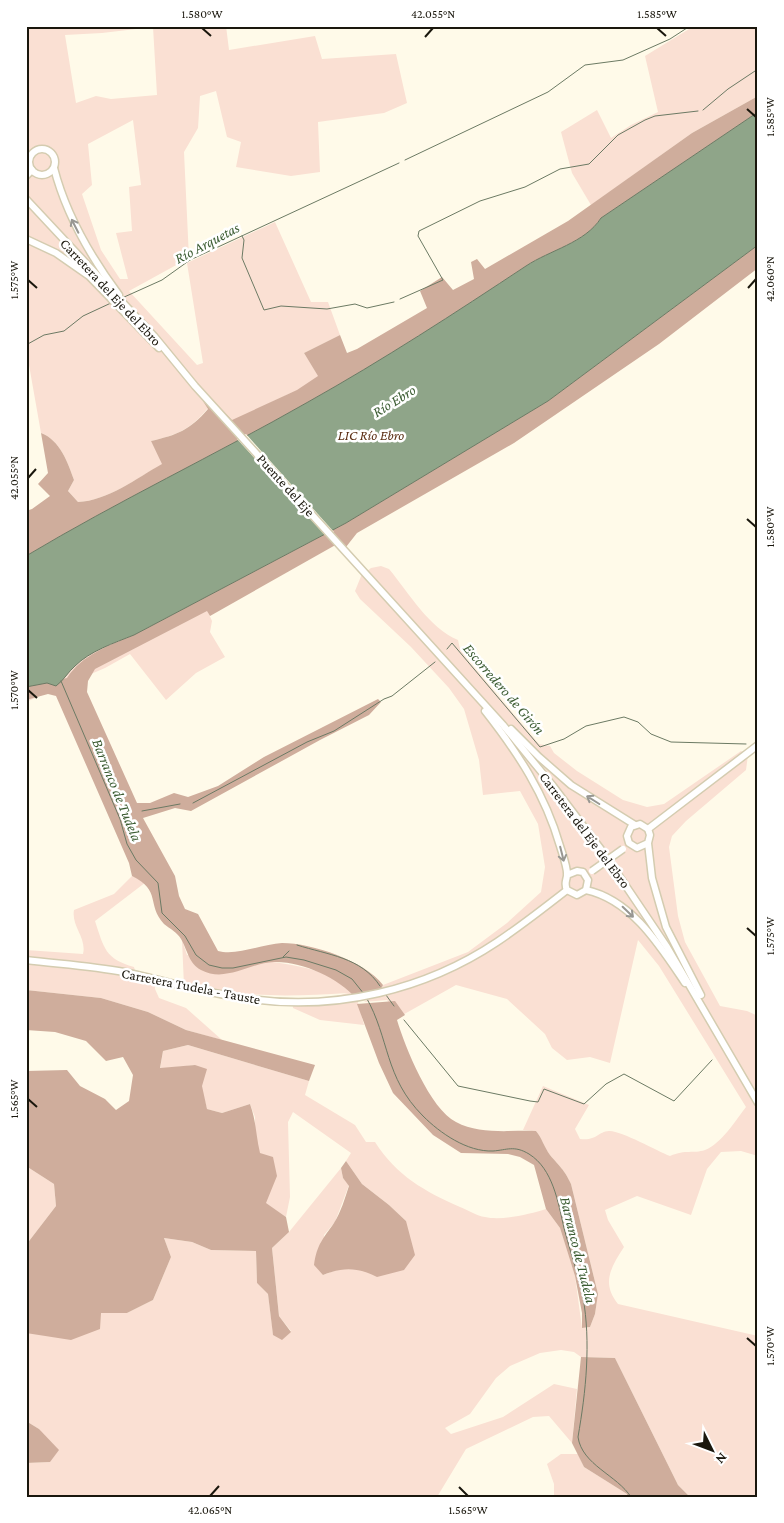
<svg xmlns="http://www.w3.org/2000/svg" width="784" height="1523" viewBox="0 0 784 1523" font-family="'Crimson Pro',serif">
<rect width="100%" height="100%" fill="#fffae9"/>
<g fill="#fae0d3" fill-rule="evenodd">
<path d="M26,26h200l3,24 86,-14 7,23 74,-5 11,49 -23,10 -66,9 2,50 -29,4 -55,-9 5,-25 -14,-5 -11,-46 -16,5 -2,32 -14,24 5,106 -60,33 68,74 6,-2 -16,-100 88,-41 36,80h17l12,33 -36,18 15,24 439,-273v157l-73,56 -477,295 4,9 -2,11 15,25 -29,16 -30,27 -36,-46 -25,14 -79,34v-156l267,-154 -61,29 -24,-13c-18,22 -31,27 -57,33l12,23c-26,14 -56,37 -85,38l-10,-11 6,-11c-6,-17 -14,-40 -33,-47l-15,-85zM153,27l4,68 -46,4 -15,-3 -20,7 -11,-68 37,-2zM133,120l8,65 -12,2 3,44 -16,2 12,46h-8l-19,-29 -19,-56 10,-9 -4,-41z"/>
<polygon points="694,26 758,26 758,96 692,133 591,205 572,173 561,132 597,110 611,138 631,125 658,112 645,56"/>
<path d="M381,566l8,3c20,24 40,59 69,71l2,9 7,10 72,85 11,2 4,7 23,18 46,29 24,7 17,-3 77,-53 7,4 -2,15 -60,51 -14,15 -3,11 9,69 7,26 35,64 27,5 11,5v140l-17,-5 -20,1 -14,17 -16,46 -54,-19 -32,14 3,10 16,27c-13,20 -23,36 -6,57l140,32v161h-68l-12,-12 -63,-127 -34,-1 -7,-5 -13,-2 -21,3 -30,13 -14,12 -26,36 -25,14 6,6 52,-17 51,-33 23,5 -5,54 -23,-27 -16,1 -67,32 -29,48h-411v-34l24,-1 -11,-33 -13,-8v-88h9l66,-20h26l26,-13 18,-43 -7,-19 28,4 19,8 45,1 1,32 11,11 5,40 18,-3 -12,-15 -7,-68 17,-16 52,-64 2,10 6,7 -14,37 -11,13 -1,40c22,-9 33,-9 54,1l29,-55 -17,-16 -27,-21 -16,-23 5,-8 -58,-41 -5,10 2,75 -4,20 -21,-14 -10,-72v-14l-5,-13 -28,9 -15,-4 -12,-44 -35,4 3,-18 25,-6 121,36 -4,14 50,30 11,17h9c22,34 49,49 85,65 8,3 17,9 25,10 17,4 45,-3 61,-8l14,19 15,48 7,52 8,-1 5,-13 3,-20 -27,-110c-7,-15 -11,-17 -21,-29 -6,-7 -8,-17 -14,-24l-13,-1 20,-44 46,19 -14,24 5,10c17,2 17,-7 29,-8 11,-1 48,20 61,25 16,-7 23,-2 35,-6 16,-6 31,-30 41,-43l-87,-141 -21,-26 -28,123 -20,-6 -23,3 -15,-12 -7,-14 -38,-35 -51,-14 -57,32 -12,-17 -23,2 15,-10 4,-7 85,-33 39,-29 34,-31 4,-25 -7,-43 -18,-33 -37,4 -4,-35 -15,-51 -15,-21 -38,-41 -51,-48 -5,-8 9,-22 2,3 5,-4z"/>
<path d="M132,876l14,6 -51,39c9,27 10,38 39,46l2,7 19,3v12l4,9 27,10 36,32 -36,-10 -38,-18 -47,-14 -75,-8v-40l57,4c4,-16 -12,-28 -9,-44l40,-16z"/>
<path d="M182,940l5,15c40,3 141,4 166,37 6,8 8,23 11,33l-44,-5 -27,-12 -1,-9 36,-1 20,-5c-58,4 -107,4 -164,-7z"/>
<polygon points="26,1166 54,1184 56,1206 26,1245"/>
<polygon points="561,1454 578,1454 584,1467 627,1494 627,1497 554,1497 554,1484 547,1464"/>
</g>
<g fill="#cfad9c">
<path d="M758,96v16l-157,106c-16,25 -51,32 -75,48 -71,47 -143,94 -218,136 -93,53 -190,99 -282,154v-45l6,-2 18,-13 -12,-12 10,-11 -7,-40c19,7 27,30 33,47l-6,11 10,11c29,-1 59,-24 84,-38l-11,-23c26,-6 39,-11 57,-32l-5,-8 2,-9 27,28 65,-30 21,-14 -14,-23 36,-18 7,18 10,-4 70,-41 -7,-17 22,-14 11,13 21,-11 -3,-17 6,-3 8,10 83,-48 124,-88z"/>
<path d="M758,245v23l-99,76 -145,99 -157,90 -11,14 -7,-4 -129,73 -3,-5 -112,58 -7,12 -1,11 50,111h13l24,-10 14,4 30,-11 46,-29 114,-58 3,3 -12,13 -49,25 -129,71 -16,-3 -32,10 32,58 4,20 6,13 13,5 20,37c19,5 45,-7 64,-8 30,0 83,18 101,42l-3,6 -24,7c-18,-20 -54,-37 -82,-36 -25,1 -48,21 -73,8 -12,-6 -14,-21 -20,-31 -4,-7 -11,-10 -17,-15 -18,-20 -2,-33 -32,-48l-3,-13 -73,-167 -8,-2 -22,6v-13l41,-9c15,-23 42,-33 67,-43l212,-112 202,-122z"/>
<path d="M26,990l75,8 47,14 38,18 129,35 -6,16 -121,-36 -25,6 -3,17 35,-3 12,4 -5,17 5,23 15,4 28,-9c6,16 6,32 10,49l13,4 4,19 -11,27 20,14 3,15 -17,16 7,68 12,16 -9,8 -9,-5 -5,-41 -11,-11 -1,-32 -45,-1 -19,-8 -28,-4 7,19 -18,43 -26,13h-26l-1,16 -29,11 -45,-7v-88l30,-39 -2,-22 -28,-18v-95l41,-1 13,16 25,13 11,11 13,-9 4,-26 -10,-18 -17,4 -20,-20 -31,-9 -29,-2z"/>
<path d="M395,1001l10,14 -8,5c8,27 33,89 59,102 24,13 54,8 80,9 6,7 8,16 14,24 10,12 14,14 21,29l27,110 -3,20 -5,13 -8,1v-15l-7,-37 -15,-48 -14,-19 -12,-44 -14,-8 -12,-3 -47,-1 -28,-18 -40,-42 -14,-30 -22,-59z"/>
<path d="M346,1161l16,23 27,21 17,16 9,34 -11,15 -27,7c-20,-10 -34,-10 -54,-2l-9,-10c3,-21 9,-26 20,-42 7,-11 11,-25 15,-37l-6,-8 -2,-10z"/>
<polygon points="581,1357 615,1358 678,1485 690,1497 627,1497 627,1494 584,1467 572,1443"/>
<polygon points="26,1421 39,1429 59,1450 50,1462 26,1463"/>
</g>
<path fill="#8fa589" stroke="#6c7a64" d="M758,112v133l-210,156 -202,122 -212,112c-20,8 -44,16 -59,31 -7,6 -11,14 -19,20l-9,-3 -21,4v-131c92,-55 189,-101 282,-154 75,-42 147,-89 218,-136 24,-16 59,-23 75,-48z"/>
<polygon fill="#fffae9" points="246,434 334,532 326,536 237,439"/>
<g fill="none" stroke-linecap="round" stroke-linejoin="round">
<g stroke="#6c7a64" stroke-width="1">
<polyline points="703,110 728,89 758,69"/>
<polyline points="405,160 548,92 585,65 623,60 670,39 690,26"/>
<polyline points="242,236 244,240 242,258 264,310 281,306 327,309 355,304 367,308 394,302"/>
<polyline points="122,298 162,280 190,260 399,163"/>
<polyline points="400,299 443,280 418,236 419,231 480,201 525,187 560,169 589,164 618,135 645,120 655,116 698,111"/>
<polyline points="26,345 44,335 64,331 83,316 111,303"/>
<polyline points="447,649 452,643 540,747 564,739 586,726 624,717 638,722 651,734 671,742 746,744"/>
<polyline points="61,681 120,819 127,844 136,860 158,883 162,913 185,936 196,955 209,965 222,968 233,968 286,957 304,960 336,970 352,979 364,994"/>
<polyline points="193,803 307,742 334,731 384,699 392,696 435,662"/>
<polyline points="142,811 180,804"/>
<path d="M297,945c31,10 64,12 83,41"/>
<polyline points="283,957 289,951"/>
<polyline points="386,995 394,1006"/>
<path d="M366,997c24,42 18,80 57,119 17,17 44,36 70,35 14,-1 21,-6 36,3 24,15 29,48 35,74 6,23 14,46 19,69 8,46 3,94 -5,140 4,28 39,38 53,60"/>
<polyline points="404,1020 458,1086 530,1101 538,1102 544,1089 584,1104 606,1084 624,1074 674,1101 712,1060"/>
</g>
<g stroke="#d4ccb0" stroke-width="9">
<g id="primary">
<circle cx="42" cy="162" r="13"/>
<path d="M54,168c12,47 36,88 65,127"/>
<polyline points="26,176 32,170"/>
<polyline points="26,199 154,336 195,386 503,725 553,786 603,852 667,947 758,1103"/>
<polyline points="26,239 56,253 89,276 159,348"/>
<path d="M485,711c33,42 60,83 75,135 2,7 8,22 7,30 -1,6 -3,8 0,14l10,5 9,-5 2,-10 -5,-8 -6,-1 -10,4"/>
<polyline points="511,729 539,757 571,785 635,825"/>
<polyline points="648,829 758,745"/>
<polyline points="648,843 637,848 629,843 627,836 631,827 640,824 648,829 650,835 648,843 652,878 666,927 701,995"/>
<path d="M586,890c46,10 74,56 99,93"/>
<path d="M26,960c33,4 66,6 98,12 42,9 84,22 126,27 86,12 175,-9 247,-57 24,-16 47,-34 70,-52"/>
</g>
</g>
<use href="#primary" stroke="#fff" stroke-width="6"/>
<g stroke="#d4ccb0" stroke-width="9" stroke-linecap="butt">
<polyline id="primary-bridge" points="592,871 623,849"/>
</g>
<use href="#primary-bridge" stroke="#fff" stroke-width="6"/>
</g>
<defs><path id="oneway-shaft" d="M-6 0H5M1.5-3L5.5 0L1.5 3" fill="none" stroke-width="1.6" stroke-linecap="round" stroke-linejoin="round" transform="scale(1.25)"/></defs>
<g stroke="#989792">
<use href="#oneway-shaft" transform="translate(75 226) rotate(-117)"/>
<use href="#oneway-shaft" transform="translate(593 800) rotate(-148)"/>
<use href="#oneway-shaft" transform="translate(562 854) rotate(76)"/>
<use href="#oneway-shaft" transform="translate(628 912) rotate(44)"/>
</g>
<path fill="none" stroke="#1a170d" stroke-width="2" d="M202,28l9,8M657,28l9,8M425,37l8,-9M747,109l9,8M28,280l9,8M748,288l8,-9M28,478l8,-9M747,519l9,8M28,690l9,8M747,928l9,8M28,1099l9,8M747,1338l9,8M459,1487l9,9M210,1496l9,-10"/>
<g text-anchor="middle" stroke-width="5" stroke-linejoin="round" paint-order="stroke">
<g font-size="14" fill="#1a170d" stroke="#fff">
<text transform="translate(111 292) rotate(47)" y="5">Carretera del Eje del Ebro</text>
<text transform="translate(286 485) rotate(48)" y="5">Puente del Eje</text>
<text transform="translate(585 830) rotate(53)" y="5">Carretera del Eje del Ebro</text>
<text transform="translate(191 986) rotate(11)" y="5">Carretera Tudela - Tauste</text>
</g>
<g font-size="14" font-style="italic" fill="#5c2f15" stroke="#fff">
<text x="371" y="440">LIC Río Ebro</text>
</g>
<g font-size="15" font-style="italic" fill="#3b5c32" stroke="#fff">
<text transform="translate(207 243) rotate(-28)" y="5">Río Arquetas</text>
<text transform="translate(394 401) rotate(-32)" y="5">Río Ebro</text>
<text transform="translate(504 689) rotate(49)" y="5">Escorredero de Girón</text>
<text transform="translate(117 790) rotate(68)" y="5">Barranco de Tudela</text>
<text transform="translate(578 1250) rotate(76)" y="5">Barranco de Tudela</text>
</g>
</g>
<rect width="784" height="1523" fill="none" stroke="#ffffff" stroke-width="55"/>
<g transform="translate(712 1450) rotate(132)" stroke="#ffffff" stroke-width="4" paint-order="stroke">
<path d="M0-4L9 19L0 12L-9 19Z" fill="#1a170d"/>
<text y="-8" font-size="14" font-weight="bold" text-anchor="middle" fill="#1a170d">N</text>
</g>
<rect x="28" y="28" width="728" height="1468" fill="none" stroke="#1a170d" stroke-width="2"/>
<g font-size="12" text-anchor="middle" fill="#1a170d">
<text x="202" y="18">1.580°W</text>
<text x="433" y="18">42.055°N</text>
<text x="657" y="18">1.585°W</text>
<text transform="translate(770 117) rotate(-90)" y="4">1.585°W</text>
<text transform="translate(770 279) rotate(-90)" y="4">42.060°N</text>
<text transform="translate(14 280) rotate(-90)" y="4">1.575°W</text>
<text transform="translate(14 478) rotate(-90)" y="4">42.055°N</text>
<text transform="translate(770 527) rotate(-90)" y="4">1.580°W</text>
<text transform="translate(14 690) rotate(-90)" y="4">1.570°W</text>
<text transform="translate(770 936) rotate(-90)" y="4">1.575°W</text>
<text transform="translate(14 1099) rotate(-90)" y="4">1.565°W</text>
<text transform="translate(770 1346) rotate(-90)" y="4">1.570°W</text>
<text x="210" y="1514">42.065°N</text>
<text x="468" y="1514">1.565°W</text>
</g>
</svg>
